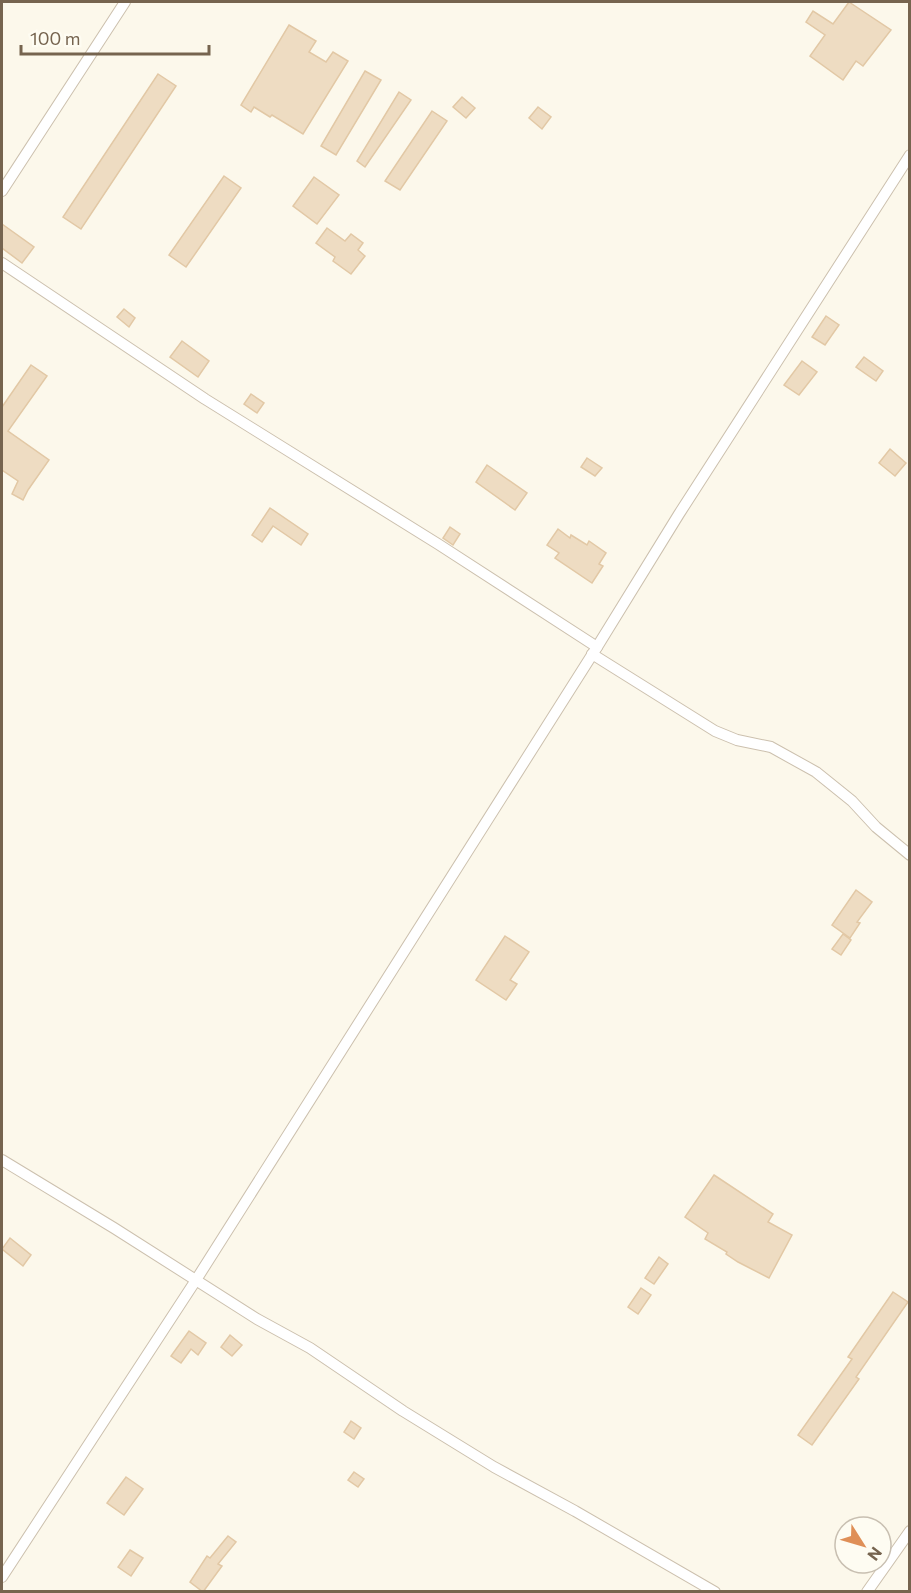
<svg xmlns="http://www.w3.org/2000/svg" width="911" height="1593" viewBox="0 0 911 1593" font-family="Commissioner,sans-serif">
<rect width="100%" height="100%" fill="#fcf8eb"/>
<g fill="#eedcc2" stroke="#e2c8a5" stroke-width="1.5">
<polygon points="849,2 891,30 863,66 856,61 843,80 810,56 825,35 806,22 813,11 833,24"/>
<polygon points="289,25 316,41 309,52 326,62 333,52 348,61 303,134 272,115 270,117 254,107 251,112 241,105"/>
<polygon points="365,71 381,80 336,155 321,146"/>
<polygon points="158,74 176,86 81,229 63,217"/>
<polygon points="399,92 411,100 365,167 357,161"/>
<polygon points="462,97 475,108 466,118 453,107"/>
<polygon points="538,107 551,117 542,129 529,118"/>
<polygon points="432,111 447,121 400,190 385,181"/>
<polygon points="224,176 241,188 186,267 169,255"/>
<polygon points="314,177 339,195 317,224 293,206"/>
<polygon points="2,224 34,247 22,263 2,248"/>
<polygon points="327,228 345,241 351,234 363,243 358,250 365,256 351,274 333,261 335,257 316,243"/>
<polygon points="124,309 135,318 129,327 117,317"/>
<polygon points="826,316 839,325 825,345 812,337"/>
<polygon points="182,341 209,361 198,377 170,357"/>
<polygon points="864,357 883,371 876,381 856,367"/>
<polygon points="802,361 817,372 799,395 784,385"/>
<polygon points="31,365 47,376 8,431 49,460 28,490 23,500 12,494 18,481 2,470 2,407"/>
<polygon points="251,394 264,403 257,413 244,404"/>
<polygon points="890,449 906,463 895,476 879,463"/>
<polygon points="587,458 602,468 595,476 581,467"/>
<polygon points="487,465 527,493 515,510 476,482"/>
<polygon points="270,508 308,534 301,545 273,526 262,542 252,535"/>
<polygon points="450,527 460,534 453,545 443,538"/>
<polygon points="558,529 570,538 571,535 587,545 589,541 606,553 599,564 603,566 592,583 555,558 559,553 547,545"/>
<polygon points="856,890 872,902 857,922 860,923 850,938 832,925"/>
<polygon points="843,934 851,940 841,955 832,949"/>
<polygon points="505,936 529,952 510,980 517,984 506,1000 476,980"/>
<polygon points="714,1175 773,1214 768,1222 792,1235 769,1278 738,1262 726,1254 727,1252 705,1239 708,1233 685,1217"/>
<polygon points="10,1238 31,1255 23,1266 2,1249"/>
<polygon points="659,1257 668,1264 654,1284 645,1278"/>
<polygon points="641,1288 651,1295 638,1314 628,1307"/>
<polygon points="893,1292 908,1302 856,1377 859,1379 812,1445 798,1435 852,1359 848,1357"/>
<polygon points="189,1331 206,1343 198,1355 191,1349 181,1363 171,1356"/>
<polygon points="230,1335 242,1345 232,1356 221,1347"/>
<polygon points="351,1421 361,1428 354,1439 344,1432"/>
<polygon points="354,1472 364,1479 358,1487 348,1480"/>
<polygon points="126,1477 143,1489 124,1515 107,1503"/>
<polygon points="228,1536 236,1542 218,1564 222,1566 203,1592 190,1582 207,1556 210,1558"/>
<polygon points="130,1550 143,1558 131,1576 118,1567"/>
</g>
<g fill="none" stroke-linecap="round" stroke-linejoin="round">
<g stroke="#ccc0ae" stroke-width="12">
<g id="street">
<polyline points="2,191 125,2"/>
<polyline points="2,263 205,399 438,544 597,647"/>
<polyline points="592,654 715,731 737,740 771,747 816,772 852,801 876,827 910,855"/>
<polyline points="2,1160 114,1228 257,1319 310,1348 403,1411 494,1467 575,1511 715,1592"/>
<polyline points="2,1577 196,1280 597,647 679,514 910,155"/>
<polyline points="867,1592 910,1531"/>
</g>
</g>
<use href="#street" stroke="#fff" stroke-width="10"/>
</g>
<rect width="911" height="1593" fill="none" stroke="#76644f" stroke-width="6"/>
<g transform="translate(863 1545) rotate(127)"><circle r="28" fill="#fefcf2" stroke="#c8bfb1" stroke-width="1.5"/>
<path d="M0-4.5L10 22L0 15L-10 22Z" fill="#df8f57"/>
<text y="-9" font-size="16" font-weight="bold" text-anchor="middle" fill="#76644f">N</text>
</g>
<path d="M21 45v9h188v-9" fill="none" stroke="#76644f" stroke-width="3"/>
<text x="30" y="45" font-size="18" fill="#76644f" stroke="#fefcf2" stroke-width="4.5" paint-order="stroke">100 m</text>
</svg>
